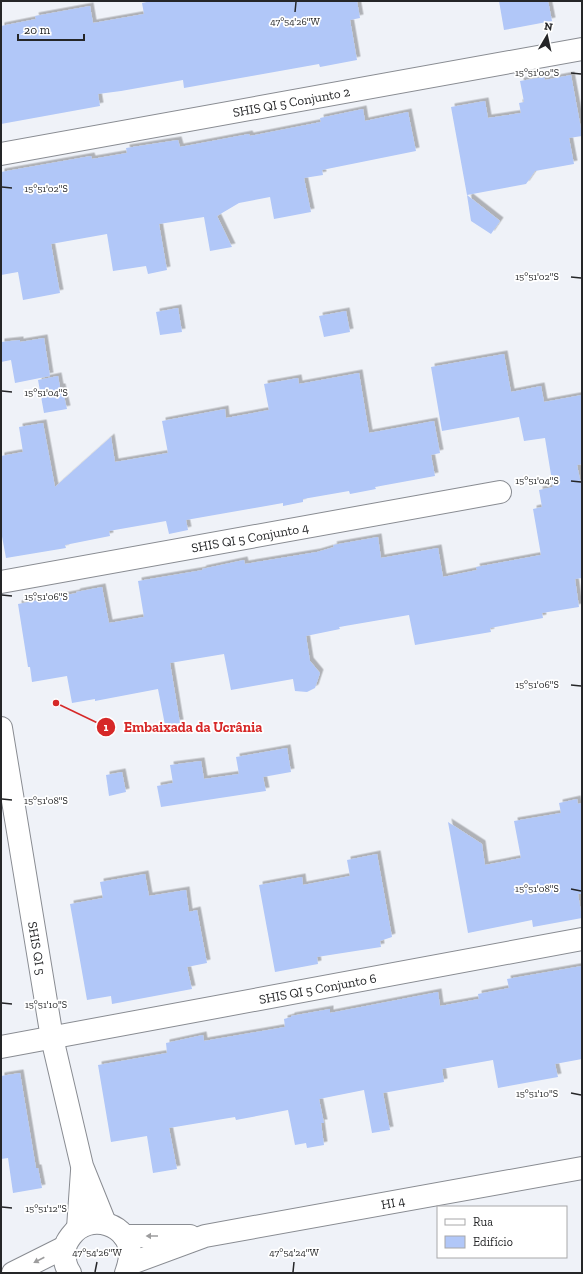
<svg xmlns="http://www.w3.org/2000/svg" width="583" height="1274" viewBox="0 0 583 1274" font-family="'Zilla Slab',serif">
<defs>
<filter id="shadow"><feDropShadow dx="3.5" dy="-3.5" stdDeviation="0" flood-color="#0004"/></filter>
</defs>
<rect width="100%" height="100%" fill="#eff2f8"/>
<g fill="#b1c7f8" filter="url(#shadow)">
<polygon points="152,1 357,1 360,18 350,20 357,60 320,67 319,64 184,88 183,80 121,91 98,94 100,106 1,124 1,26 36,19 35,16 90,6 93,23 144,14 142,3"/>
<polygon points="499,1 548,1 552,21 504,30"/>
<polygon points="571,75 582,134 582,136 569,138 574,164 535,171 526,184 467,195 451,107 485,101 488,118 521,113 519,103 524,102 520,81 544,77 545,80"/>
<polygon points="363,109 365,121 408,112 416,151 322,170 323,175 304,178 311,212 274,219 270,197 239,203 217,216 232,247 210,251 204,217 159,224 167,270 148,274 146,266 113,271 107,234 51,244 60,293 23,300 18,272 1,275 1,172 91,156 92,159 127,153 126,148 178,140 180,147 249,134 250,136 321,122 320,118"/>
<polygon points="467,195 500,221 491,234 471,221"/>
<polygon points="178,308 182,332 160,335 156,312"/>
<polygon points="346,311 350,332 324,337 319,316"/>
<polygon points="44,338 50,376 15,383 11,360 1,362 1,342 20,340 20,342"/>
<polygon points="504,354 511,392 541,386 544,402 582,395 582,464 577,465 582,489 582,578 575,579 579,607 542,613 543,618 490,628 491,632 415,645 409,615 339,627 340,629 306,636 310,661 320,673 315,688 307,692 295,691 293,679 231,690 224,654 170,663 180,723 165,725 158,689 95,701 95,699 72,703 67,676 32,682 30,667 28,667 18,604 77,593 76,592 102,587 109,623 144,617 138,581 203,570 202,569 244,560 245,564 317,552 334,547 333,545 378,537 381,558 438,548 443,577 477,570 476,567 541,555 533,509 542,507 539,490 553,487 545,438 524,441 519,417 442,431 431,367"/>
<polygon points="359,373 369,433 434,421 440,453 431,455 435,476 375,487 376,489 350,494 349,491 303,499 303,502 283,506 283,503 186,520 188,530 169,534 166,521 109,531 110,536 65,545 66,548 6,558 1,531 1,456 23,452 19,427 43,423 55,487 111,437 115,462 168,453 162,421 225,409 226,418 269,410 264,384 298,378 299,384"/>
<polygon points="58,376 60,387 62,387 67,409 44,413 38,380"/>
<polygon points="287,748 291,772 263,777 266,791 161,807 157,786 173,783 170,765 201,761 204,779 239,774 236,757"/>
<polygon points="122,772 126,792 109,796 106,775"/>
<polygon points="577,799 578,804 582,803 582,894 578,894 582,918 533,927 532,920 468,933 448,822 482,844 485,865 521,858 514,821 561,813 559,803"/>
<polygon points="377,854 392,937 380,941 381,947 317,957 318,964 275,972 259,885 302,877 303,885 350,876 347,860"/>
<polygon points="145,874 149,896 186,890 189,912 197,910 207,963 187,967 192,989 112,1004 111,996 87,1000 70,904 103,898 100,882"/>
<polygon points="582,966 582,1059 555,1064 558,1077 498,1088 493,1060 442,1069 444,1082 383,1093 390,1130 372,1133 364,1090 319,1099 324,1123 321,1123 324,1145 307,1148 306,1143 295,1145 288,1110 236,1120 235,1117 169,1128 177,1169 153,1173 147,1136 111,1142 98,1065 167,1053 166,1043 203,1035 204,1041 285,1027 284,1019 291,1017 291,1016 330,1009 330,1013 438,992 440,1006 479,999 478,994 509,988 507,979"/>
<polygon points="20,1073 36,1168 38,1168 42,1188 13,1193 8,1158 1,1159 1,1076"/>
</g>
<g fill="none" stroke-linecap="round" stroke-linejoin="round">
<g stroke="#898c92" stroke-width="24">
<g id="minor">
<path id="s1" d="M1,154l581,-105"/>
<path id="s2" d="M1,582l499,-90"/>
<path id="s3" d="M1,1047l581,-108"/>
</g>
</g>
<g stroke="#898c92" stroke-width="24">
<g id="tertiary">
<path id="s4" d="M1,728l51,310 30,128 23,57"/>
<polyline points="78,1228 82,1171"/>
<polyline points="124,1236 190,1236"/>
<path id="s5" d="M129,1264l76,-28 377,-68"/>
<polyline points="13,1273 65,1247"/>
<path d="M70,1273c-5,-7 -6,-15 -5,-23 0,-6 3,-10 6,-14 18,-25 60,-12 59,19 0,7 -2,12 -4,18"/>
</g>
</g>
<use href="#minor" stroke="#fff" stroke-width="22"/>
<use href="#tertiary" stroke="#fff" stroke-width="22"/>
</g>
<defs><path id="oneway-solid" d="M-6-.8H1V-3.2L6.5 0L1 3.2V.8H-6Z"/></defs>
<g fill="#9d9d9e">
<use href="#oneway-solid" transform="translate(152 1236) rotate(-180)"/>
<use href="#oneway-solid" transform="translate(39 1260) rotate(153)"/>
</g>
<path fill="none" stroke="#252628" stroke-width="1.5" d="M295,12l1,-10M571,73l10,1M2,187l10,1M571,277l10,1M2,391l10,1M571,481l10,1M2,595l10,1M571,685l10,1M2,799l10,1M571,889l10,2M2,1003l10,1M571,1093l10,2M2,1207l10,1M95,1272l2,-10M293,1272l1,-10"/>
<g text-anchor="middle" stroke-width="3.5" stroke-linejoin="round" paint-order="stroke">
<g font-size="13" fill="#252628" stroke="#fff">
<text dy="5" stroke="none"><textPath href="#s1" startOffset="295">SHIS QI 5 Conjunto 2</textPath></text>
<text dy="5" stroke="none"><textPath href="#s2" startOffset="253">SHIS QI 5 Conjunto 4</textPath></text>
<text dy="5" stroke="none"><textPath href="#s4" startOffset="223">SHIS QI 5</textPath></text>
<text dy="5" stroke="none"><textPath href="#s3" startOffset="322">SHIS QI 5 Conjunto 6</textPath></text>
<text dy="5" stroke="none"><textPath href="#s5" startOffset="272">HI 4</textPath></text>
</g>
</g>
<g font-size="10" text-anchor="middle" fill="#252628" stroke="#fff" stroke-width="3.5" stroke-linejoin="round" paint-order="stroke">
<text x="295" y="25">47°54'26"W</text>
<text x="537" y="76">15°51'00"S</text>
<text x="46" y="192">15°51'02"S</text>
<text x="537" y="280">15°51'02"S</text>
<text x="46" y="396">15°51'04"S</text>
<text x="537" y="484">15°51'04"S</text>
<text x="46" y="600">15°51'06"S</text>
<text x="537" y="688">15°51'06"S</text>
<text x="46" y="804">15°51'08"S</text>
<text x="537" y="892">15°51'08"S</text>
<text x="46" y="1008">15°51'10"S</text>
<text x="537" y="1097">15°51'10"S</text>
<text x="46" y="1212">15°51'12"S</text>
<text x="97" y="1256">47°54'26"W</text>
<text x="294" y="1256">47°54'24"W</text>
</g>
<path fill="none" stroke="#d62828" stroke-width="1.5" d="M56 703L106 727"/>
<g fill="#d62828" stroke="#fff" stroke-width="1.5">
<circle cx="56" cy="703" r="4"/>
<circle cx="106" cy="727" r="10"/>
</g>
<g font-size="12" text-anchor="middle" font-weight="bold" fill="#fff">
<text x="106" y="731">1</text>
</g>
<g font-size="14" text-anchor="middle" font-weight="bold" fill="#d62828" stroke="#fff" stroke-width="3.5" stroke-linejoin="round" paint-order="stroke">
<text x="193" y="732">Embaixada da Ucrânia</text>
</g>
<rect width="583" height="1274" fill="none" stroke="#252628" stroke-width="4"/>
<rect x="437" y="1206" width="130" height="52" fill="#ffffff" stroke="#a8a8a9"/>
<rect x="445" y="1219" width="20" height="6" fill="#ffffff" stroke="#a8a8a9"/>
<text x="473" y="1226" font-size="12" fill="#252628">Rua</text>
<rect x="445" y="1236" width="20" height="12" fill="#b1c7f8" stroke="#a8a8a9"/>
<text x="473" y="1246" font-size="12" fill="#252628">Edifício</text>
<g transform="translate(547 36) rotate(9)" stroke="#ffffff" stroke-width="3" paint-order="stroke">
<path d="M0-3L7 15L0 10L-7 15Z" fill="#252628"/>
<text y="-6" font-size="11" font-weight="bold" text-anchor="middle" fill="#252628">N</text>
</g>
<path d="M18 34v6h66v-6" fill="none" stroke="#252628" stroke-width="2"/>
<text x="24" y="34" font-size="12" fill="#252628" stroke="#ffffff" stroke-width="3" paint-order="stroke">20 m</text>
</svg>
